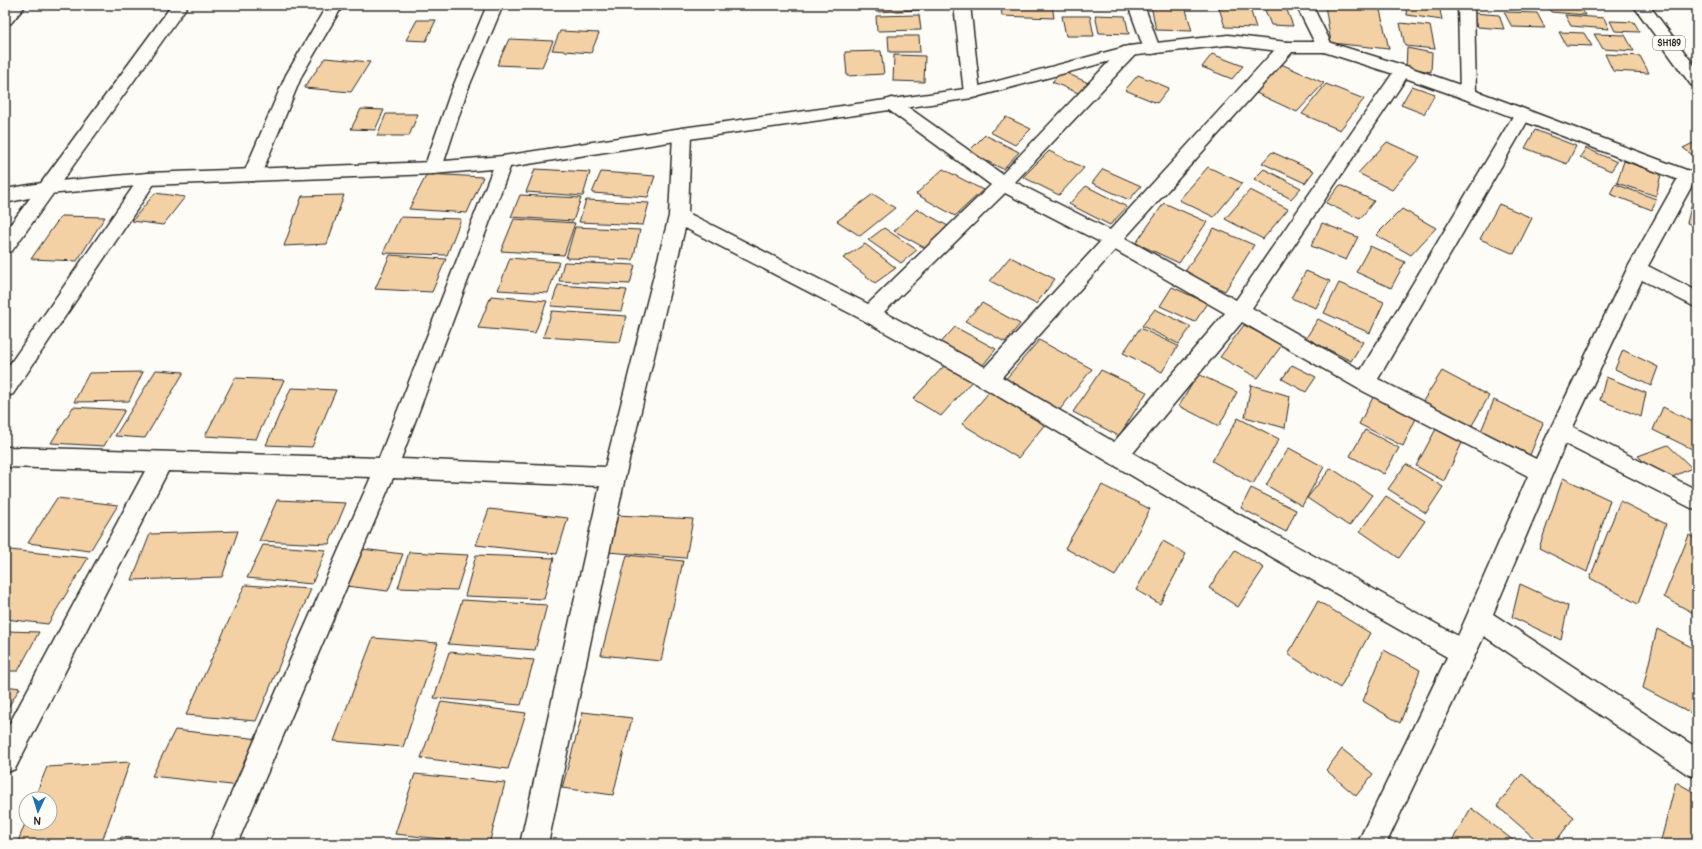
<svg xmlns="http://www.w3.org/2000/svg" width="1702" height="849" viewBox="0 0 1702 849" font-family="Pangolin,sans-serif">
<rect width="100%" height="100%" fill="#fdfcf7"/>
<filter id="ink" filterUnits="userSpaceOnUse"><feTurbulence type="fractalNoise" baseFrequency=".025" numOctaves="2"/><feDisplacementMap in="SourceGraphic" scale="8" xChannelSelector="R" yChannelSelector="G"/><feConvolveMatrix kernelMatrix="1 2 1 2 8 2 1 2 1" color-interpolation-filters="sRGB"/></filter>
<g filter="url(#ink)">
<g fill="#f3d1a4" stroke="#2b2b2b">
<polygon points="875,5 918,5 919,10 876,12"/>
<polygon points="1001,5 1052,5 1054,18 1002,16"/>
<polygon points="1151,5 1185,6 1192,31 1156,30"/>
<polygon points="1218,5 1249,5 1256,28 1225,27"/>
<polygon points="1263,5 1285,5 1293,26 1271,25"/>
<polygon points="1325,5 1380,10 1389,49 1331,43"/>
<polygon points="1405,5 1439,5 1442,20 1407,15"/>
<polygon points="1547,5 1580,5 1585,15 1551,12"/>
<polygon points="1504,12 1537,13 1545,28 1512,27"/>
<polygon points="1473,13 1499,15 1504,29 1478,27"/>
<polygon points="919,15 921,30 877,31 876,16"/>
<polygon points="1095,15 1125,16 1129,34 1099,33"/>
<polygon points="1565,15 1604,18 1609,29 1571,26"/>
<polygon points="1062,16 1090,16 1094,36 1066,36"/>
<polygon points="417,20 436,20 426,41 406,40"/>
<polygon points="1610,21 1634,22 1640,32 1615,31"/>
<polygon points="1400,23 1430,26 1435,49 1405,46"/>
<polygon points="560,31 599,33 591,53 552,50"/>
<polygon points="1559,32 1584,33 1592,46 1566,45"/>
<polygon points="1594,34 1625,35 1634,51 1603,49"/>
<polygon points="888,36 919,36 920,52 889,52"/>
<polygon points="509,39 553,41 542,67 497,65"/>
<polygon points="1407,48 1432,53 1431,72 1406,67"/>
<polygon points="881,51 884,74 847,76 845,52"/>
<polygon points="1212,54 1243,66 1232,79 1202,67"/>
<polygon points="1605,54 1640,56 1649,73 1613,71"/>
<polygon points="894,55 925,56 924,82 893,81"/>
<polygon points="325,58 370,62 351,92 304,88"/>
<polygon points="1281,64 1324,83 1297,112 1254,92"/>
<polygon points="1062,71 1093,85 1083,95 1052,82"/>
<polygon points="1138,75 1169,88 1157,103 1125,90"/>
<polygon points="1326,84 1364,99 1340,130 1302,114"/>
<polygon points="1412,86 1435,94 1424,114 1401,105"/>
<polygon points="361,109 384,110 375,130 351,129"/>
<polygon points="386,114 418,114 409,136 377,136"/>
<polygon points="1006,117 1031,129 1015,145 990,132"/>
<polygon points="1535,130 1576,146 1567,164 1525,148"/>
<polygon points="985,135 1019,152 1003,169 968,152"/>
<polygon points="1697,141 1697,155 1694,156 1683,148"/>
<polygon points="1387,142 1420,157 1392,190 1358,173"/>
<polygon points="1586,148 1617,162 1611,171 1580,157"/>
<polygon points="1049,151 1084,168 1059,195 1023,177"/>
<polygon points="1272,152 1314,171 1305,183 1262,163"/>
<polygon points="1624,161 1661,174 1656,196 1617,183"/>
<polygon points="1208,167 1242,183 1214,217 1179,200"/>
<polygon points="535,169 590,172 583,196 526,192"/>
<polygon points="943,169 983,190 955,216 916,194"/>
<polygon points="1103,169 1141,186 1129,200 1092,183"/>
<polygon points="1264,169 1301,188 1291,199 1254,179"/>
<polygon points="601,172 655,176 648,197 592,193"/>
<polygon points="427,174 483,177 467,213 409,209"/>
<polygon points="1615,184 1656,199 1652,210 1610,194"/>
<polygon points="1340,185 1374,201 1360,219 1326,203"/>
<polygon points="1086,186 1127,207 1110,225 1069,204"/>
<polygon points="1250,190 1288,209 1263,239 1225,219"/>
<polygon points="155,193 185,197 163,225 132,221"/>
<polygon points="873,194 895,208 860,236 837,221"/>
<polygon points="344,195 327,244 284,246 302,196"/>
<polygon points="520,195 581,198 573,221 511,217"/>
<polygon points="1694,195 1697,196 1697,227 1687,223"/>
<polygon points="586,200 649,203 643,225 579,222"/>
<polygon points="1164,203 1207,222 1179,263 1136,243"/>
<polygon points="1499,204 1532,218 1514,254 1480,239"/>
<polygon points="917,209 948,226 925,248 894,231"/>
<polygon points="1402,209 1436,228 1411,255 1376,235"/>
<polygon points="61,216 105,217 77,261 31,259"/>
<polygon points="400,217 461,219 447,255 383,253"/>
<polygon points="514,219 575,223 564,255 501,251"/>
<polygon points="1322,223 1358,237 1346,260 1311,246"/>
<polygon points="575,227 640,230 633,260 566,258"/>
<polygon points="884,228 917,250 901,263 868,240"/>
<polygon points="1214,228 1254,245 1225,291 1184,273"/>
<polygon points="865,244 896,268 875,283 843,258"/>
<polygon points="1370,246 1405,262 1391,288 1356,272"/>
<polygon points="390,255 446,259 432,292 375,289"/>
<polygon points="1010,257 1055,279 1036,304 990,281"/>
<polygon points="510,258 559,262 548,293 498,290"/>
<polygon points="564,262 635,265 630,284 559,281"/>
<polygon points="1306,271 1330,281 1316,308 1291,298"/>
<polygon points="1339,283 1384,302 1370,333 1324,313"/>
<polygon points="558,285 627,290 621,311 551,306"/>
<polygon points="1172,287 1207,303 1195,322 1160,306"/>
<polygon points="491,296 547,301 535,333 478,328"/>
<polygon points="982,303 1020,324 1005,342 965,321"/>
<polygon points="1155,309 1191,327 1179,344 1142,326"/>
<polygon points="552,311 627,316 620,342 543,337"/>
<polygon points="1318,319 1363,342 1351,361 1306,338"/>
<polygon points="1244,325 1282,345 1258,378 1220,357"/>
<polygon points="955,327 996,349 978,371 937,347"/>
<polygon points="1140,328 1178,346 1162,372 1123,353"/>
<polygon points="1039,340 1092,369 1058,412 1004,381"/>
<polygon points="1623,350 1658,367 1651,386 1615,369"/>
<polygon points="945,365 972,381 941,416 913,399"/>
<polygon points="1292,365 1316,377 1306,392 1282,379"/>
<polygon points="156,370 184,372 145,438 115,436"/>
<polygon points="1101,370 1147,392 1119,436 1073,412"/>
<polygon points="1442,371 1489,396 1471,427 1423,401"/>
<polygon points="143,372 129,401 74,402 89,373"/>
<polygon points="1198,374 1237,392 1219,426 1179,406"/>
<polygon points="1606,377 1646,393 1641,417 1600,400"/>
<polygon points="235,378 284,380 256,439 205,436"/>
<polygon points="1251,385 1290,396 1285,428 1245,417"/>
<polygon points="291,388 336,390 312,447 266,445"/>
<polygon points="990,391 1045,424 1018,458 962,424"/>
<polygon points="1376,392 1419,412 1403,446 1359,424"/>
<polygon points="1494,400 1543,423 1530,455 1481,431"/>
<polygon points="73,407 125,410 104,446 51,443"/>
<polygon points="1663,407 1697,424 1697,437 1692,449 1653,430"/>
<polygon points="1238,418 1279,439 1253,484 1212,461"/>
<polygon points="1436,429 1462,443 1444,481 1416,466"/>
<polygon points="1365,430 1399,448 1384,474 1350,456"/>
<polygon points="1668,445 1692,468 1663,481 1638,456"/>
<polygon points="1289,448 1324,467 1302,506 1266,485"/>
<polygon points="1406,464 1443,487 1426,513 1388,489"/>
<polygon points="1331,468 1372,495 1349,526 1307,498"/>
<polygon points="1563,478 1610,500 1587,572 1539,548"/>
<polygon points="1102,485 1150,509 1115,576 1065,548"/>
<polygon points="1251,488 1296,510 1286,532 1241,508"/>
<polygon points="1386,496 1425,521 1399,558 1360,531"/>
<polygon points="57,498 118,505 90,551 28,543"/>
<polygon points="277,500 346,503 329,544 259,541"/>
<polygon points="1620,501 1666,524 1638,604 1590,578"/>
<polygon points="489,509 568,518 557,554 476,545"/>
<polygon points="616,515 693,519 686,558 607,552"/>
<polygon points="238,531 222,577 132,580 150,534"/>
<polygon points="1689,535 1697,540 1697,615 1664,597"/>
<polygon points="1163,541 1186,554 1160,604 1136,590"/>
<polygon points="263,545 326,550 312,584 247,578"/>
<polygon points="362,549 403,554 388,591 346,586"/>
<polygon points="10,550 88,558 48,624 5,619 5,558"/>
<polygon points="1235,550 1264,568 1238,607 1209,588"/>
<polygon points="409,552 468,555 457,590 398,588"/>
<polygon points="476,555 554,558 544,599 465,596"/>
<polygon points="627,555 683,561 661,661 601,655"/>
<polygon points="1520,584 1568,606 1561,640 1512,617"/>
<polygon points="245,585 311,589 256,721 186,715"/>
<polygon points="462,600 547,605 535,650 448,644"/>
<polygon points="1318,601 1370,633 1340,688 1288,654"/>
<polygon points="1657,629 1697,650 1697,716 1643,688"/>
<polygon points="5,631 39,632 18,671 5,671"/>
<polygon points="373,638 438,643 403,747 334,741"/>
<polygon points="1384,650 1420,670 1400,723 1363,701"/>
<polygon points="449,652 534,660 521,705 434,698"/>
<polygon points="5,686 20,688 5,712"/>
<polygon points="441,702 526,713 508,769 421,758"/>
<polygon points="583,712 632,718 613,795 562,788"/>
<polygon points="175,730 260,739 240,786 152,776"/>
<polygon points="1342,749 1373,774 1356,796 1326,770"/>
<polygon points="130,762 101,844 17,844 26,821 26,823 50,823 50,799 34,799 47,767"/>
<polygon points="415,774 505,783 489,844 395,834"/>
<polygon points="1522,774 1574,817 1554,844 1541,844 1497,806"/>
<polygon points="1676,782 1697,794 1697,844 1660,844"/>
<polygon points="1471,808 1518,844 1450,844"/>
<polygon points="121,837 200,844 118,844"/>
</g>
<g fill="none" stroke-linecap="round" stroke-linejoin="round">
<g stroke="#2b2b2b" stroke-width="3">
<g id="street">
<polygon points="10,5 26,5 11,23 5,25 5,10"/>
<polygon points="172,5 188,5 12,251 5,253 5,232"/>
<polygon points="327,5 343,5 302,75 261,175 258,179 252,181 246,179 243,175 286,75"/>
<polygon points="487,5 503,5 466,94 442,168 439,172 433,174 427,172 424,168 450,94"/>
<polygon points="954,5 970,5 980,93 978,97 972,98 966,97 964,93"/>
<polygon points="1128,5 1144,5 1160,49 1158,53 1152,54 1146,53 1144,49"/>
<polygon points="1296,5 1312,5 1333,47 1331,51 1325,52 1319,51"/>
<polygon points="1458,5 1474,5 1476,94 1474,98 1468,100 1462,98 1460,94"/>
<path d="M1287,42l6,1 2,4 -2,4 -168,187 111,62 161,-233 6,-1 6,1 2,4 -159,237 109,62 155,-259 6,-2 6,2 3,4 -153,264 158,80 91,-190 51,-91 3,-4 6,-2 6,2 3,4 -48,88 49,25v17l-55,-28 -69,147 124,63v21l-132,-67 -72,170 204,134v30l-10,-4 -203,-138 -98,208h-29l90,-187 -259,-148 -209,-124 -116,-65 -178,-92 -60,249 -77,367h-28l80,-358 -207,-8 -156,366h-28l162,-367 -203,-6 -153,298 -10,4v-41l140,-261 -140,-4v-20l374,11 118,-300 6,-2 6,2 3,4 -111,297 204,8 64,-251 4,-82 3,-4 6,-2 6,2 3,4 -3,79 180,91 123,-119 -105,-77 -3,-4 3,-4 6,-2 6,2 104,74 121,-127 6,-1 6,1 2,4 -2,4 -120,127 95,48 171,-187zM1005,193l95,49 -115,125 -101,-55zM1115,250l110,63 -111,129 -112,-65zM1242,322l115,66 171,88 -70,160 -254,-141 -71,-42z"/>
<polygon points="148,173 154,174 157,179 154,184 13,394 5,397 5,371 142,174"/>
</g>
</g>
<g stroke="#2b2b2b" stroke-width="3">
<polygon id="secondary" points="1228,35 1287,42 1325,42 1331,43 1409,67 1474,90 1697,174 1697,187 1462,98 1397,75 1324,52 1287,52 1228,45 1129,56 972,98 682,140 503,168 433,174 148,185 48,194 5,203 5,189 48,182 148,173 433,162 503,156 682,128 972,88 1129,46"/>
</g>
<g stroke="#2b2b2b" stroke-width="3">
<polygon id="primary" points="1633,5 1649,5 1697,69 1697,86 1691,85"/>
</g>
<use href="#street" fill="#fdfcf7" fill-rule="evenodd"/>
<use href="#secondary" fill="#fdfcf7" fill-rule="evenodd"/>
<use href="#primary" fill="#fdfcf7" fill-rule="evenodd"/>
</g>
</g>
<g text-anchor="middle" stroke-width="3.5" stroke-linejoin="round" paint-order="stroke">
<rect fill="#fdfcf7" stroke="#6a6a68" stroke-width="1" x="1653" y="36" width="32" height="14" rx="3"/>
<g font-size="9" font-weight="bold" fill="#2b2b2b">
<text x="1669" y="46">SH189</text>
</g>
</g>
<rect width="1702" height="849" fill="none" stroke="#fdfcf7" stroke-width="20"/>
<rect x="10" y="10" width="1682" height="829" fill="none" stroke="#2b2b2b" stroke-width="1.5" filter="url(#ink)"/>
<g transform="translate(38 811) rotate(184)"><circle r="19" fill="#fdfcf7" stroke="#a9a8a5"/>
<path d="M0-3L7 15L0 10L-7 15Z" fill="#1f6fb2"/>
<text y="-6" font-size="11" font-weight="bold" text-anchor="middle" fill="#2b2b2b">N</text>
</g>
</svg>
